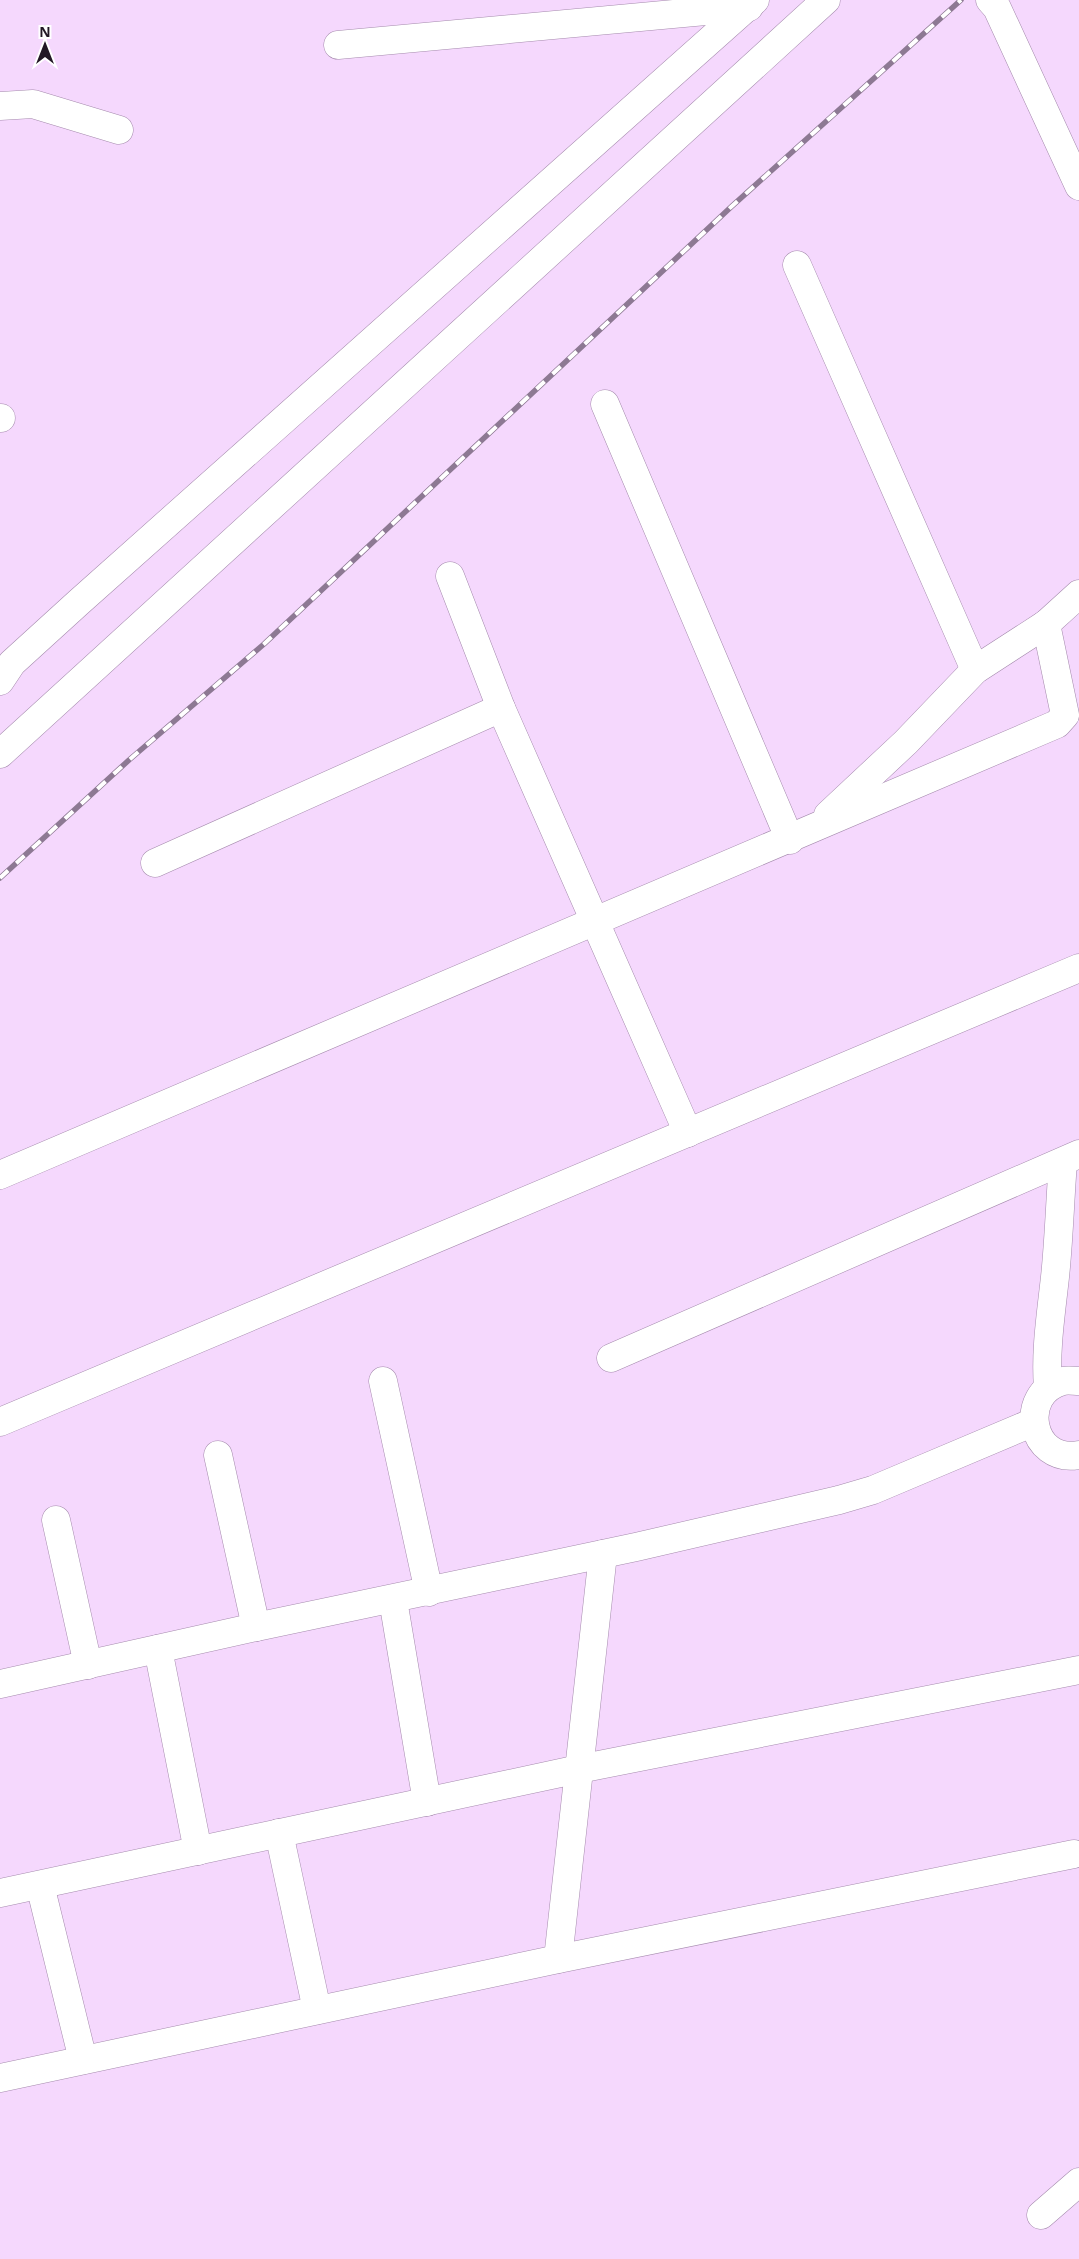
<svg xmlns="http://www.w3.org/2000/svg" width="1079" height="2259" viewBox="0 0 1079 2259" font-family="'Open Sans',sans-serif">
<rect width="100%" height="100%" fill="#f5d8fd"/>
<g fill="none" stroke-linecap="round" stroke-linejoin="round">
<g stroke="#a58bad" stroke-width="29">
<g id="minor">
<polyline points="990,0 997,8 1079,186"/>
<polyline points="338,45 749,7"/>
<polyline points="0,106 33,104 119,130"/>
<polyline points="797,265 975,670"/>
<polyline points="605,404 790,840"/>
<polyline points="0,418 1,418"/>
<polyline points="450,576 501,708 688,1133"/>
<polyline points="0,681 12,663 79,602 755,0"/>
<polyline points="0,754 826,0"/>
<polyline points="828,815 906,742 975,670 1046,624 1079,594"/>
<polyline points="155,863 501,708"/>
<polyline points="0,1175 1057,724 1065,715 1046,624"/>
<polyline points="611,1358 1079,1154"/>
<polyline points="383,1381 429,1592"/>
<path d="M1079,1381c-5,0 -11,-1 -16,0 -46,12 -33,83 16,74"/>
<path d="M1048,1388c-3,-37 3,-74 7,-111 4,-38 5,-77 8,-115"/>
<polyline points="0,1422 1079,968"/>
<polyline points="218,1455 256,1627"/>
<polyline points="56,1520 88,1665"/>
<polyline points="393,1600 427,1802"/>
<polyline points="158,1649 198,1851"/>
<polyline points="0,1684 256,1627 636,1547 839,1500 873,1490 1034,1422"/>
<polyline points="279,1833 317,2010"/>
<polyline points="40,1885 83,2060"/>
<polyline points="0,1893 579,1769 1079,1670"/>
<polyline points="558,1959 603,1554"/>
<polyline points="0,2078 558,1959 1074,1854"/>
<polyline points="1041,2215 1079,2182"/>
</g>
</g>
<use href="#minor" stroke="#fff" stroke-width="28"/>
<g stroke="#8d7993" stroke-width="5.5">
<polyline id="rail" points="0,878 129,760 264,644 731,207 961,0"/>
</g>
<use href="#rail" stroke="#fff" stroke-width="4" stroke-dasharray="11" stroke-linecap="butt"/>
</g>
<g transform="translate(45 45)" stroke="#ffffff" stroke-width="4" paint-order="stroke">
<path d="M0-4L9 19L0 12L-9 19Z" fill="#221825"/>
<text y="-8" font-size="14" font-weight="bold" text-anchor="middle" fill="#221825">N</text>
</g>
</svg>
